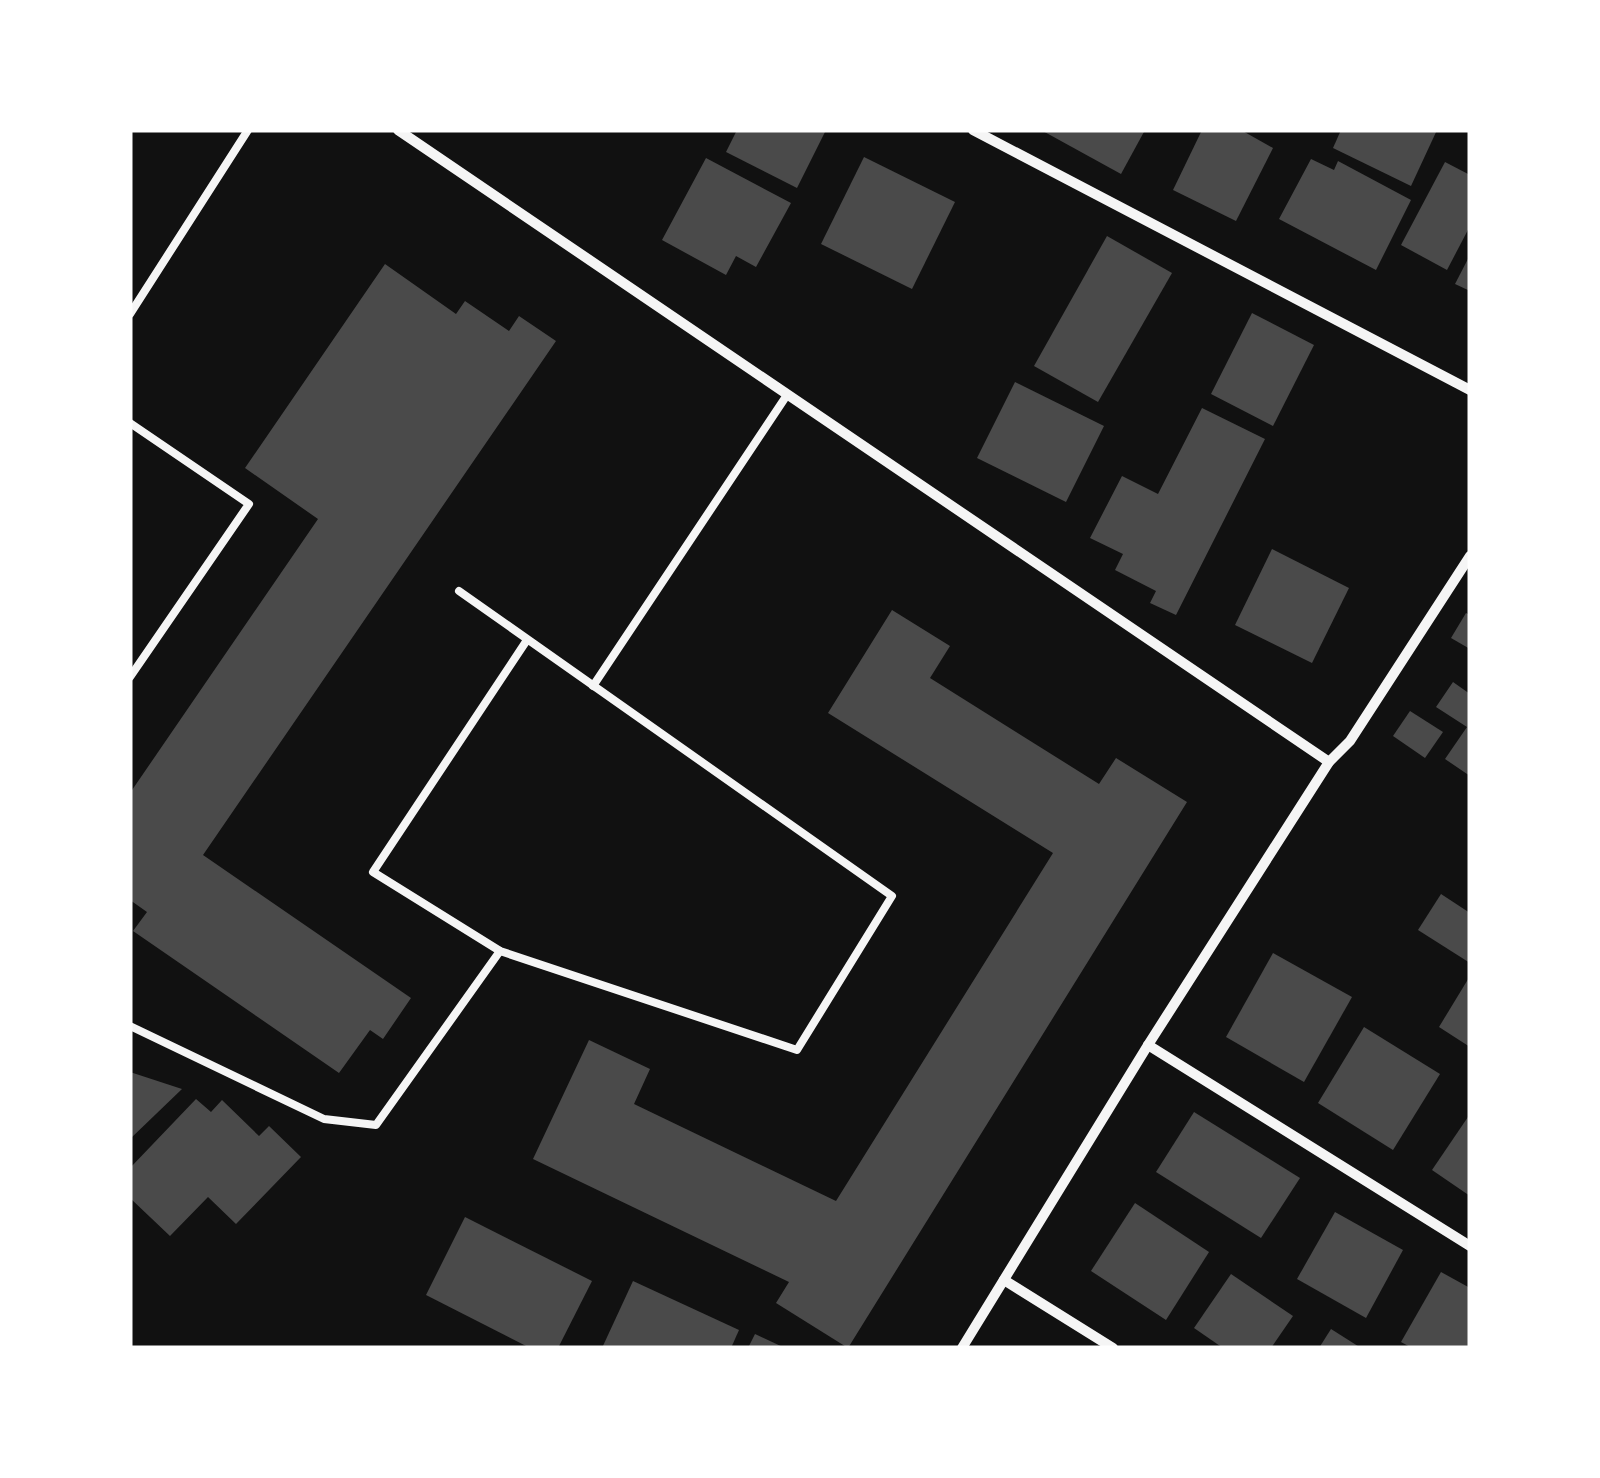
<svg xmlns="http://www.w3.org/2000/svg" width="1600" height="1478" viewBox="0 0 1600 1478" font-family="Spectral,serif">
<rect width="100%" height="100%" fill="#111"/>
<g fill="#4a4a4a">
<polygon points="737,130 826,130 797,188 726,152"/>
<polygon points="1041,130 1145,130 1121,174"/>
<polygon points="1202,130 1241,130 1273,148 1236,221 1173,190"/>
<polygon points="1341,130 1437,130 1411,186 1333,148"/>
<polygon points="864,157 955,202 912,289 821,244"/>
<polygon points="706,158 791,203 756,267 736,256 726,275 662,240"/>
<polygon points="1311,159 1334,170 1338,161 1411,200 1376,270 1279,219"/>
<polygon points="1445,162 1470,175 1470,226 1447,270 1401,245"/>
<polygon points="1107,236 1172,273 1098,402 1034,366"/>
<polygon points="1470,255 1470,291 1455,284"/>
<polygon points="385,264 456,314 465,301 509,331 519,316 556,341 203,855 411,998 383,1039 370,1030 339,1073 133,931 147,912 130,900 130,793 318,519 245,468"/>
<polygon points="1252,313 1314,345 1273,426 1211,394"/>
<polygon points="1015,382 1104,426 1066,502 977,458"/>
<polygon points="1202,408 1265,439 1176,615 1150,603 1156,591 1115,570 1123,554 1090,538 1122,476 1158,494"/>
<polygon points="1272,549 1349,588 1312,663 1235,625"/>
<polygon points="892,610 950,646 930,678 1099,784 1116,758 1187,802 848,1348 776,1303 789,1282 533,1159 589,1040 650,1069 634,1104 836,1201 1053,853 828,713"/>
<polygon points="1466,613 1470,615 1470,649 1451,638"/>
<polygon points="1453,682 1470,694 1470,776 1445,759 1467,727 1436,707"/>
<polygon points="1410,711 1443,732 1425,758 1393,736"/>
<polygon points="1441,894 1470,913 1470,963 1418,930"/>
<polygon points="1273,953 1352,997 1304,1082 1226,1037"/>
<polygon points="1470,976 1470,1047 1439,1027"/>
<polygon points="1364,1027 1440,1074 1393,1150 1318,1103"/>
<polygon points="130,1072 182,1089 130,1139"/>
<polygon points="196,1099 211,1112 222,1100 259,1136 269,1126 301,1157 236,1224 208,1197 170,1236 130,1198 130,1168"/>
<polygon points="1194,1112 1300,1178 1261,1238 1156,1172"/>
<polygon points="1470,1114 1470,1196 1432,1170"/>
<polygon points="1135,1203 1209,1252 1166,1320 1091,1271"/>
<polygon points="1335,1212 1403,1250 1366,1318 1297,1279"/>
<polygon points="465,1217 592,1281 558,1348 530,1348 426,1295"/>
<polygon points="1441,1272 1470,1288 1470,1348 1412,1348 1401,1342"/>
<polygon points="1231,1274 1293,1316 1271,1348 1223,1348 1194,1328"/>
<polygon points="633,1281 739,1330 731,1348 602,1348"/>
<polygon points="1331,1329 1361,1348 1319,1348"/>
<polygon points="755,1334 785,1348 748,1348"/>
</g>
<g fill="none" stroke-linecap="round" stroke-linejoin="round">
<g stroke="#f5f5f5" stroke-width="8">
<polyline points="130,314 248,130"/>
<polyline points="130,423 249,504 130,677"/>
<polyline points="459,591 892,896 797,1050 500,951 373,872 527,640"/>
<polyline points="593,686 787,395"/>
<polyline points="130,1026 324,1119 376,1125 500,951"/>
</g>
<g stroke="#f5f5f5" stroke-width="10">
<polyline points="398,130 1329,762"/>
<polyline points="973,130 1470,390"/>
<polyline points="1148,1045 1470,1246"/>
<polyline points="1004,1280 1113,1348"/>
<polyline points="962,1348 1148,1045 1329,762 1350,741 1470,556"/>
</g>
</g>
<rect width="1600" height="1478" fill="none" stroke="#ffffff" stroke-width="265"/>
</svg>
